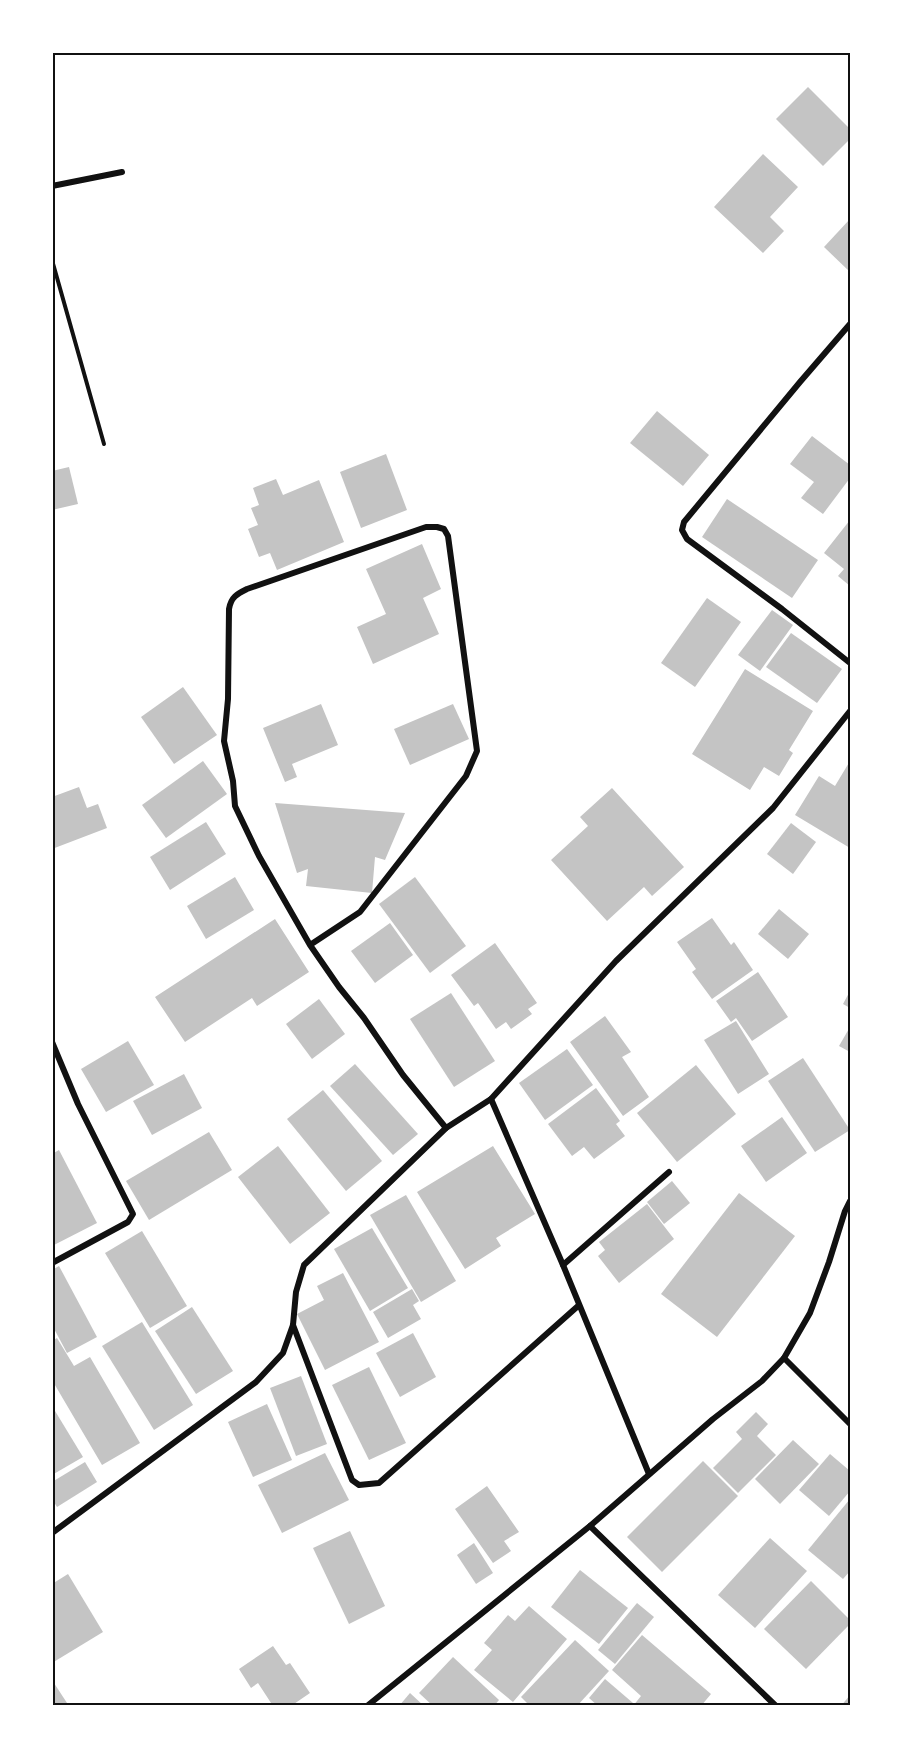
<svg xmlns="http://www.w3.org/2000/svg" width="903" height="1758" viewBox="0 0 903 1758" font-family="'Space Grotesk',sans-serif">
<rect width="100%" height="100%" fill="#fff"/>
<g fill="#c4c4c4">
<polygon points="808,87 850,129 850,139 823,166 776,119"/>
<polygon points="763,154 798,187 770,217 784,231 763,253 714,207"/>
<polygon points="850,219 850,272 824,247"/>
<polygon points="657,411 709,455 683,486 630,443"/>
<polygon points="812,436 850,465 850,478 823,514 801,498 814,482 790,464"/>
<polygon points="386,454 407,510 361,528 340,472"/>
<polygon points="69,467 78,504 52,510 52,471"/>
<polygon points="276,479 283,495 319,480 344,542 277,570 270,553 259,557 248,529 258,525 251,508 259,505 253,488"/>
<polygon points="727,499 818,560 792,598 702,537"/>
<polygon points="850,520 850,586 838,576 844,569 824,553"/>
<polygon points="422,544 441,589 423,598 439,634 373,664 357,627 386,614 366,569"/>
<polygon points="707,598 741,622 695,687 661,663"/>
<polygon points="772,610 793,625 760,671 738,655"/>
<polygon points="791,633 842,669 817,703 766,667"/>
<polygon points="745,669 813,711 789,750 793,753 779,776 764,767 750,790 692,754"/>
<polygon points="183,687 217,735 174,764 141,717"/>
<polygon points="321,704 338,745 292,764 297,777 285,782 263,728"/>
<polygon points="453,704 469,739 410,765 394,729"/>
<polygon points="203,761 227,794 166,838 142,805"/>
<polygon points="850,761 850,848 795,815 819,776 835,786"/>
<polygon points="79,787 87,808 98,804 107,828 52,849 52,797"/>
<polygon points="612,788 684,867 652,896 644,887 607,921 551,860 588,826 580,817"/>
<polygon points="275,803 405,813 385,860 375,857 372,893 306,886 308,869 297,873"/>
<polygon points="206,822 226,854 170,890 150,857"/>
<polygon points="791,823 816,842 793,874 767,854"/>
<polygon points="235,877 254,910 206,939 187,906"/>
<polygon points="415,877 466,946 430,973 379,904"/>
<polygon points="779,909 809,934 788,959 758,934"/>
<polygon points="712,918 731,945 734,942 753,970 712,999 692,972 696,969 677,942"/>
<polygon points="275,919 309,972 257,1006 252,998 185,1042 155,997"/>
<polygon points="390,923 413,955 375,983 351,951"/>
<polygon points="495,943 537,1003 528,1009 532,1014 511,1029 506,1022 496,1029 478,1003 474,1006 451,975"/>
<polygon points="758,972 788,1017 752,1041 736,1018 731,1022 716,1001"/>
<polygon points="850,991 850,1008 843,1004"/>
<polygon points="451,993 495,1061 454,1087 410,1019"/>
<polygon points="319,999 345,1034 312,1059 286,1024"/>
<polygon points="605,1016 631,1052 622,1057 649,1097 623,1116 570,1042"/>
<polygon points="736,1021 769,1074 738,1094 704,1040"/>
<polygon points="850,1027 850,1052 839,1046"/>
<polygon points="128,1041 154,1085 106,1112 81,1069"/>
<polygon points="567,1049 593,1085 545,1120 519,1083"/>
<polygon points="803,1058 850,1130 815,1152 768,1081"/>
<polygon points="355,1064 418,1134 393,1155 330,1086"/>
<polygon points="696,1065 736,1114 677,1162 637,1113"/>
<polygon points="184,1074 202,1108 152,1135 133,1101"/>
<polygon points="596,1088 620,1121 616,1124 625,1136 594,1159 584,1147 572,1156 548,1124"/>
<polygon points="323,1090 382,1161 346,1191 287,1119"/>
<polygon points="782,1117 807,1153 766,1182 741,1146"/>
<polygon points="209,1132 232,1170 149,1220 126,1181"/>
<polygon points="278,1146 330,1213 290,1244 238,1177"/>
<polygon points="493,1146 535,1214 496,1238 501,1246 465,1269 417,1192"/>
<polygon points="59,1150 97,1223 52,1246 52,1154"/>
<polygon points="672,1181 690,1203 664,1224 647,1202"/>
<polygon points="739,1193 795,1236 717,1337 661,1294"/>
<polygon points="406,1195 456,1281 421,1302 370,1215"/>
<polygon points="647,1204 674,1239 619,1283 598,1256 605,1250 599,1242"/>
<polygon points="372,1228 408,1288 370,1311 334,1249"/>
<polygon points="142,1231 187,1306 150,1328 105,1253"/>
<polygon points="59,1266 97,1337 67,1353 52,1325 52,1270"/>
<polygon points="343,1273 379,1342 325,1370 297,1314 324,1300 317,1286"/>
<polygon points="412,1289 419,1301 413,1305 421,1319 388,1338 373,1312"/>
<polygon points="192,1307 233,1371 196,1394 155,1331"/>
<polygon points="142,1322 193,1405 154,1430 102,1346"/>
<polygon points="413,1333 436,1377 400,1397 376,1353"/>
<polygon points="57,1338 74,1366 90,1357 140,1443 102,1465 52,1380 52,1341"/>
<polygon points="369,1367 406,1443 369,1460 332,1385"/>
<polygon points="301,1376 327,1444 296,1456 270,1388"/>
<polygon points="267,1404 292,1460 253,1477 228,1422"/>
<polygon points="52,1406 83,1457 52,1475"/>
<polygon points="756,1412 768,1424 757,1436 776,1455 738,1493 713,1468 742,1439 736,1432"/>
<polygon points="793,1440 819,1464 780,1504 755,1479"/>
<polygon points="325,1453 349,1500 282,1533 258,1485"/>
<polygon points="830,1454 850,1471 850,1491 829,1516 799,1490"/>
<polygon points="703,1461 738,1496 662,1572 627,1537"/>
<polygon points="85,1462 97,1482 57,1507 52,1499 52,1482"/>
<polygon points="487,1486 519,1532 504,1541 511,1551 493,1563 455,1509"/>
<polygon points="850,1499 850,1571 843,1579 808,1550"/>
<polygon points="350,1531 385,1606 349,1624 313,1548"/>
<polygon points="770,1538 807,1571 755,1628 718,1595"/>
<polygon points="474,1543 493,1573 476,1584 457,1555"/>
<polygon points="580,1570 628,1608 599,1644 551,1607"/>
<polygon points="68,1574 103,1632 52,1663 52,1584"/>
<polygon points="811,1581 850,1620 850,1624 806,1669 764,1629"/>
<polygon points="637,1603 654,1617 615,1664 598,1650"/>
<polygon points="529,1606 567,1639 513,1702 474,1670 492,1650 484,1643 508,1615 515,1621"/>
<polygon points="642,1635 711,1694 701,1706 633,1706 641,1696 612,1670"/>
<polygon points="575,1640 609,1671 577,1706 530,1706 521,1697"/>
<polygon points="273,1646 286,1665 290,1663 310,1693 291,1706 273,1706 258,1683 251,1688 239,1669"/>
<polygon points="453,1657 499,1700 494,1706 433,1706 419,1693"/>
<polygon points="605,1679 633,1703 631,1706 598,1706 589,1698"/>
<polygon points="52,1680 69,1706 52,1706"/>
<polygon points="410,1693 424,1706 399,1706"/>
<polygon points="850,1695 850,1706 841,1706"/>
</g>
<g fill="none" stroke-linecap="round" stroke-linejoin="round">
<polyline stroke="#111" stroke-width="4" points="52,260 104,444"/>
<g stroke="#111" stroke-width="6">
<polyline points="52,186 122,172"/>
<polyline points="850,324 800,382 684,522 682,530 687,539 782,609 850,663"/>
<path d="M310,945l50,-33 106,-136 11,-25 -29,-215 -4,-7 -7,-2h-11l-179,62c-10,5 -16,8 -18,20l-1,90 -4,42 9,40 2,25 24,50 51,89 29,42 25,31 39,57 43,53"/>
<polyline points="52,1042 78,1104 133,1214 128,1222 52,1263"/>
<polyline points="491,1099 563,1265 649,1474"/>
<polyline points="563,1265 669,1172"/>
<polyline points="293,1325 352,1480 359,1485 379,1483 578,1306"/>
<polyline points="784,1358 850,1424"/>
<polyline points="590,1526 776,1706"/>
<polyline points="52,1533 256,1382 283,1353 293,1325 296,1292 304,1265 446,1128 491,1099 616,961 773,808 850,711"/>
<polyline points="367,1706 590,1526 713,1419 762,1381 784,1358 810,1313 829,1262 845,1211 850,1201"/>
</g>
</g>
<rect width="903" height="1758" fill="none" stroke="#ffffff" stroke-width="108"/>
<rect x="54" y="54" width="795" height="1650" fill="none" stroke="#111" stroke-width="2"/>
</svg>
